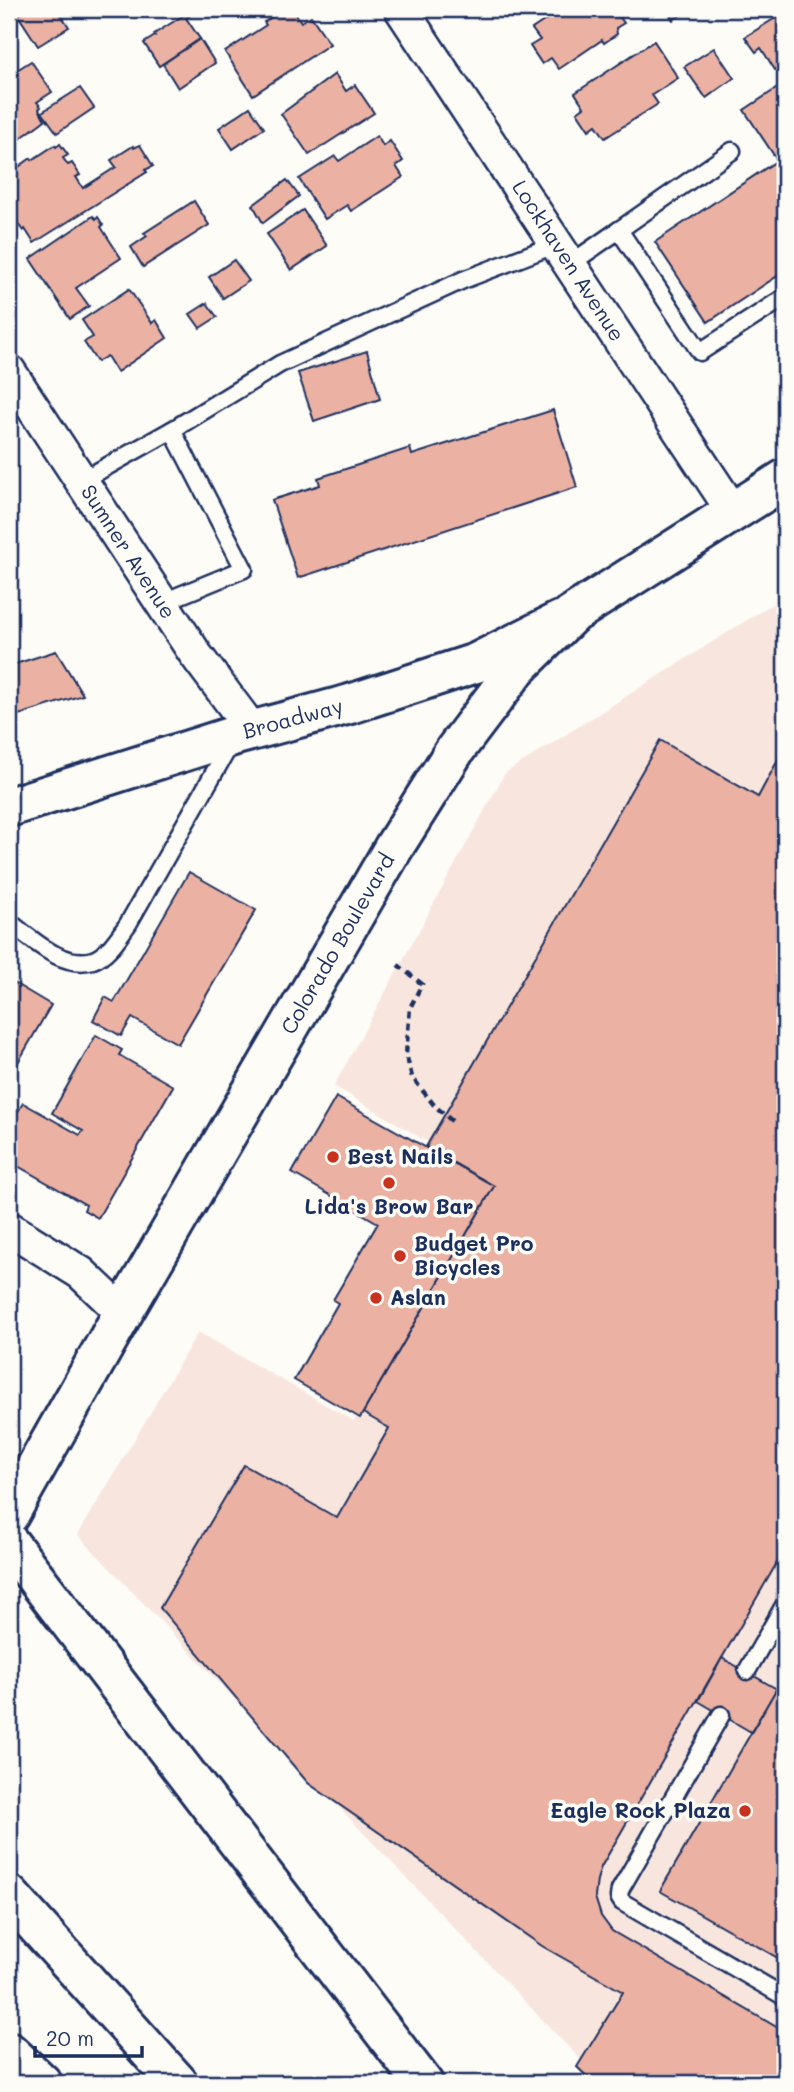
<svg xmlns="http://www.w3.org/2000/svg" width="794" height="2092" viewBox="0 0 794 2092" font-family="Mali,sans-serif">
<rect width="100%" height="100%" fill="#fdfcf7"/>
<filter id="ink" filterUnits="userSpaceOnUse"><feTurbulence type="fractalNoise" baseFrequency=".0143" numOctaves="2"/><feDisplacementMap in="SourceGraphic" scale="14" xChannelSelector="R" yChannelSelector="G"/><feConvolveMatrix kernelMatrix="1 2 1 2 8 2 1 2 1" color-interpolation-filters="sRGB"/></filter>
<g filter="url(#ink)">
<polygon fill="#f8e6de" points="785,596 785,2083 603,2083 78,1535 198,1332 354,1421 495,1182 334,1086 505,773"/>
<g fill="#ebb2a4" stroke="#1b2f5e" stroke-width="2">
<polygon points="28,9 57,9 69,27 38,46 18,15"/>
<polygon points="180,9 200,9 186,18 200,39 159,66 144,43 155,36 154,34 184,15"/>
<polygon points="285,9 293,9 301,22 311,16 330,44 253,95 225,52 266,25 264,22"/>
<polygon points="562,9 614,9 624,23 616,28 617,34 604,43 602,40 559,69 551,58 542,64 530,46 540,40 532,29"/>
<polygon points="666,9 691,9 673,20"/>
<polygon points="772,9 785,9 785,20 781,23 785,29 785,64 775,70 761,48 756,52 745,37 777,17"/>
<polygon points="200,39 215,63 178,88 163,64"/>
<polygon points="654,41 678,78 652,95 658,104 605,138 596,125 589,130 577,112 584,107 575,93"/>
<polygon points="714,48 734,78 706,98 684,67"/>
<polygon points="31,61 52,92 37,102 41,107 39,109 45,120 9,147 9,75"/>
<polygon points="335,74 346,91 355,85 374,113 309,155 281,114"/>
<polygon points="785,83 785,172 744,110"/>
<polygon points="80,88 94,108 57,133 42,112"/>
<polygon points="250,107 264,128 233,149 219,128"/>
<polygon points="377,136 383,146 390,141 403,161 396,166 403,177 351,211 347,205 325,219 299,179 335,156 339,161"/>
<polygon points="60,144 68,155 63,158 68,165 72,163 80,175 76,177 83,188 116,167 111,160 133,146 134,148 140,145 153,166 145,170 147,172 34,243 25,229 23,231 14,218 9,221 9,174 31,158 32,160 55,145 56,147"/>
<polygon points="775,162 785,178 785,271 708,322 655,242"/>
<polygon points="287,180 299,196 263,223 253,205"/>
<polygon points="194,201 209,225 143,267 131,247 147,236 144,233"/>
<polygon points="303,210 327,246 291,270 267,234"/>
<polygon points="93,216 96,219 98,217 103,225 101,227 121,258 76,288 89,306 70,319 30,259"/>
<polygon points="234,260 249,281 223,298 209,277"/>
<polygon points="129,289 152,323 156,320 167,338 117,372 107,356 97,362 84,342 93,337 82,320"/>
<polygon points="207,303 217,317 200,328 190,314"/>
<polygon points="367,351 380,399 314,421 298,373"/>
<polygon points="553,410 577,487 298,578 272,500 320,485 318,478 410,448 412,455"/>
<polygon points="56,651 83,695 9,718 9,666"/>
<polygon points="660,740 758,797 779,758 785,762 785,1549 601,1867 597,1880 595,1897 601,1916 612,1931 785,2032 785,2083 594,2083 577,2067 623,1992 542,1946 308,1783 160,1608 244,1465 337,1518 389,1428 363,1413 494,1186 426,1147"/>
<polygon points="189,872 256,910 178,1044 132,1018 121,1036 93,1020 105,997 114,1002"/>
<polygon points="9,980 51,1005 9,1078"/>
<polygon points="96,1035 122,1050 119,1055 173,1086 98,1218 84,1210 86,1205 9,1161 9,1127 23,1103 80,1135 83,1131 52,1113"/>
<polygon points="336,1097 494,1186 360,1418 294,1380 338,1303 333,1300 378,1223 292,1173"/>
<polygon points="722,1658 777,1689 751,1732 698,1701"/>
<polygon points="785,1674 785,1962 660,1891"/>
</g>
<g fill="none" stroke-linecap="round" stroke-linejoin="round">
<g stroke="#1b2f5e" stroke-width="21">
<g id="lane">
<polyline points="732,151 619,230 700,352 785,297"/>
<polyline points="570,264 619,230"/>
<polyline points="172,430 280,364 463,280 557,244"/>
<polyline points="81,481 172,430 244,569 161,603"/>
<path d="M9,922c23,17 53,47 84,38 15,-5 26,-24 35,-36l103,-181"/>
<polyline points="747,1671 785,1604"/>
<polyline points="721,1715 620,1890 619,1897 622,1902 785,1997"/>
</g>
</g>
<g stroke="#1b2f5e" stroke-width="37">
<g id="street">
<polyline points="401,9 734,513"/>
<polyline points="9,371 196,655 252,730"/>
<polyline points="9,1228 81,1273 123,1313"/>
</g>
</g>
<g stroke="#1b2f5e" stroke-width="44">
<polyline id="secondary" points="9,807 236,735 350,704 476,663 560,621"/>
</g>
<g stroke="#1b2f5e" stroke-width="44">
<polyline id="primary" points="9,1515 123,1313 394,847 455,750 517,668 571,615 785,479"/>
</g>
<g stroke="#1b2f5e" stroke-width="44">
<g id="highway">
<polyline points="9,1543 423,2083"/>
<polyline points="9,1895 178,2083"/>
<polyline points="9,2052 42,2083"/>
</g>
</g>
<polyline stroke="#1b2f5e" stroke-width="4.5" stroke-dasharray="7 5" stroke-linecap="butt" points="398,965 422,984 410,1008 406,1054 412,1077 434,1105 453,1122"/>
<use href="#lane" stroke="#fdfcf7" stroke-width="16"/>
<use href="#street" stroke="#fdfcf7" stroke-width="32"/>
<use href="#secondary" stroke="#fdfcf7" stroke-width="38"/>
<use href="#primary" stroke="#fdfcf7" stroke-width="38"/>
<use href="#highway" stroke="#fdfcf7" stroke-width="38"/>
</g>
</g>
<g fill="#c8321e" stroke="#fdfcf7" stroke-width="2.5">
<circle cx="333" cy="1157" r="7"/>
<circle cx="389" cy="1183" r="7"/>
<circle cx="400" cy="1256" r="7"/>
<circle cx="376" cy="1298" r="7"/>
<circle cx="745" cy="1811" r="7"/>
</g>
<g text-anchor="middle" stroke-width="7" stroke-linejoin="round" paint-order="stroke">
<g font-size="21" fill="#1b2f5e" stroke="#fdfcf7">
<text transform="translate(568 261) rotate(57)" y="7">Lockhaven Avenue</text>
<text transform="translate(128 552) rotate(57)" y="7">Sumner Avenue</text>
<text transform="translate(293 719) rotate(-15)" y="7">Broadway</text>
<text transform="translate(338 944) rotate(-60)" y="7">Colorado Boulevard</text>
</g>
<g font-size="21" font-weight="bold" fill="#1b2f5e" stroke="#fdfcf7" text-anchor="start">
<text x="347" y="1164">Best Nails</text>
<text x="389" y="1214" text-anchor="middle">Lida's Brow Bar</text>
<text x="414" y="1251">Budget Pro<tspan x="414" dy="24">Bicycles</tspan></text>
<text x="390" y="1305">Aslan</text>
<text x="731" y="1818" text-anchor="end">Eagle Rock Plaza</text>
</g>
</g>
<rect width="794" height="2092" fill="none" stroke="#fdfcf7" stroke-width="35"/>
<rect x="18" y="18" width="759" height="2057" fill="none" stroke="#1b2f5e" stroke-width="2.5" filter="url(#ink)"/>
<path d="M35 2046v10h107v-10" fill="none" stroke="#1b2f5e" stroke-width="3.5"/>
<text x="46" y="2046" font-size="21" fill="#1b2f5e" stroke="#fdfcf7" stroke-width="5" paint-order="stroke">20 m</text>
</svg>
